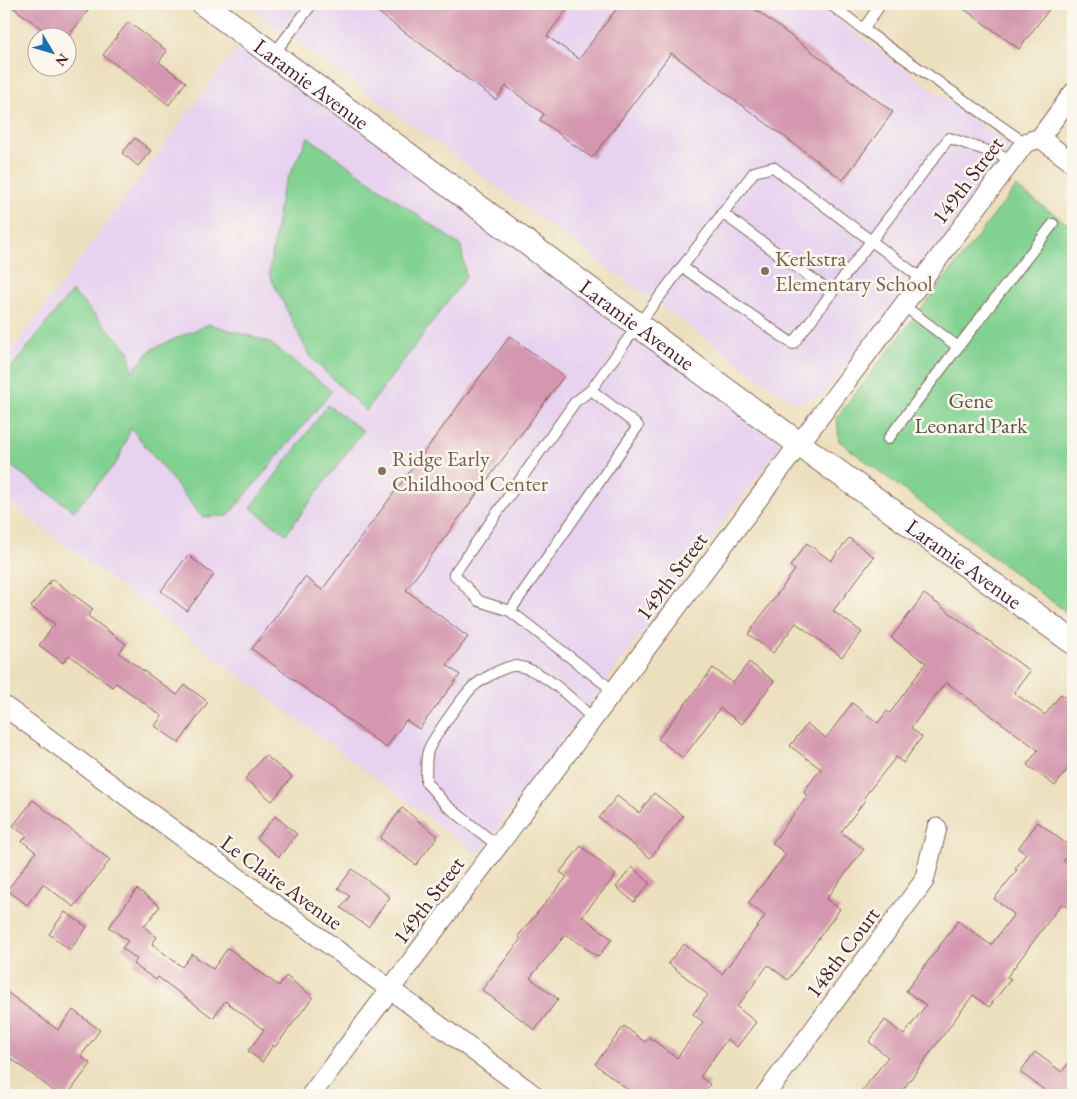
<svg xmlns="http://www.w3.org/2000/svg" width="1077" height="1099" viewBox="0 0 1077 1099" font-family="'EB Garamond',serif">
<rect width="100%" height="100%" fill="#fbf7ec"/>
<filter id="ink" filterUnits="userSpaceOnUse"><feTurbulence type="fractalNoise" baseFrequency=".02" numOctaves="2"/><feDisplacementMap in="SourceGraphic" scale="10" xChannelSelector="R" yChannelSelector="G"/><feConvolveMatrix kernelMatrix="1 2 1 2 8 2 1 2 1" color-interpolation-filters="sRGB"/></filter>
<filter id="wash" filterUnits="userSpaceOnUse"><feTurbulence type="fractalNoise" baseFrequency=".0096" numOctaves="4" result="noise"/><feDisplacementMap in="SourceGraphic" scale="20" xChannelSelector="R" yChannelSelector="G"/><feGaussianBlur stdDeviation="1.12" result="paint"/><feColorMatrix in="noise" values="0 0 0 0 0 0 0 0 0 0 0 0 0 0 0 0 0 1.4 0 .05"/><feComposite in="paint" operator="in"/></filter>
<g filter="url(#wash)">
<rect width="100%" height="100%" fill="#ecdfbd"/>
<g fill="#e7d2ef">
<polygon points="245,4 816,4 1011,147 824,395 796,404"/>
<polygon points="241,42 782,443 478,855 4,499 4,361"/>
</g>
<g fill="#81d191" stroke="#66785e">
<polygon points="308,137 461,246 466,277 366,411 310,357 269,274 282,190"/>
<polygon points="1016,187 1073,228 1073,617 839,441 837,417"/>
<polygon points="72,291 129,351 132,371 152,349 209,324 269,342 332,391 228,516 202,517 131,428 117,462 74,511 4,461 4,377"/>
<polygon points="328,405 363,431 286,534 251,508"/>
</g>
<g id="blocks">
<g fill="#d497af">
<polygon points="8,4 93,4 67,38 49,38 39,31 41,28"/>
<polygon points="367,4 571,4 547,36 579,59 620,4 748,4 893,112 843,180 671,53 592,158 540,120 544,114 506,86 496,100"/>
<polygon points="957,4 1053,4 1019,49"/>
<polygon points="128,22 167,51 159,62 186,82 169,105 103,55"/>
<polygon points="135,138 151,151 138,166 122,153"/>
<polygon points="510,336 564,376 406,590 468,637 447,665 460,675 419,729 406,720 386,748 252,649 305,577 322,590"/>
<polygon points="849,538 874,557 833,611 862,632 842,657 796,623 773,653 748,634 795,570 790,566 807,543 831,561"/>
<polygon points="188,555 214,575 187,611 161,591"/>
<polygon points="52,579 93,609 88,616 126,644 119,653 177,695 185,685 208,702 179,743 155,726 162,716 116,683 112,687 69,655 63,663 39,645 55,624 31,607"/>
<polygon points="924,594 1030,671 1014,693 1045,715 1061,694 1073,703 1073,762 1055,786 1027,765 1038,750 946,682 911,728 922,737 903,763 896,757 864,797 866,799 841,832 864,849 826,899 840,909 788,980 768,965 737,1007 756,1022 737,1047 727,1039 700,1077 710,1084 701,1095 635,1095 595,1064 624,1026 645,1042 649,1037 677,1058 703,1022 693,1014 708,995 668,963 684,944 722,974 765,916 748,903 786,854 772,843 808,795 803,792 821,769 790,746 807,724 826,738 852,703 878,723 887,711 890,713 926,663 891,638"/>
<polygon points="749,662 774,681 742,724 720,708 683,758 658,739 713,668 733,683"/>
<polygon points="265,755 292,777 272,801 245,779"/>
<polygon points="654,793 683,816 650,858 599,818 617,796 639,813"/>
<polygon points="33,800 110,860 74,907 43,884 27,905 7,890 36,852 22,841 27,836 13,826"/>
<polygon points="402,808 438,836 416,865 380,838"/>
<polygon points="275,816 297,834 279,857 257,838"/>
<polygon points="1038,822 1073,849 1063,861 1073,868 1073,912 1062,903 1007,977 1011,979 989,1007 973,995 899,1095 859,1095 888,1057 869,1042 885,1020 904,1035 926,1005 906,991 958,921 991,945 1014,914 994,899 1017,870 1015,869 1026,854 1018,848"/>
<polygon points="581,846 616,875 582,916 612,939 598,957 566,934 530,978 558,999 535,1030 482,990 521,939 518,936 567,877 560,872"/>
<polygon points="632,867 650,883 634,902 616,887"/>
<polygon points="352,869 390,897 368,927 341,908 350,896 338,888"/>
<polygon points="137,889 160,906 144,927 157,937 152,944 182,967 192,954 213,969 228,948 279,986 286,976 313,997 275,1047 273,1045 262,1062 248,1051 264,1030 225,1001 213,1018 158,977 156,980 133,964 137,959 122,948 128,941 109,927"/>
<polygon points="65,912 87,927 70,950 49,934"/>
<polygon points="4,990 58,1030 73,1010 100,1030 81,1056 91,1064 67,1095 59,1095 4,1053"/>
<polygon points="1035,1052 1062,1072 1073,1056 1073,1095 1051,1095 1020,1072"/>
</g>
</g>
</g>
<g filter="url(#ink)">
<use href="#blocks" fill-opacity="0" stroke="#83625e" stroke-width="1"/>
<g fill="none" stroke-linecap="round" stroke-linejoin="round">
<g stroke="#83625e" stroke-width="12">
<g id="service">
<polyline points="830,4 863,29 1025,143"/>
<polyline points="863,29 881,4"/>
<polyline points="273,55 312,4"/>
<polyline points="722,213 832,293"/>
<polyline points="682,267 793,344 949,138 1012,159"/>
<polyline points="958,347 1053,224"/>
<polyline points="591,390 575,402 454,574 479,601 510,611 614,691"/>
<polyline points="888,439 958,347 903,305"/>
<polyline points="510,611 638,426 591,390 638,325 754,172 773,167 922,279"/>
<path d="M498,846l-52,-41 -20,-23c1,-9 -1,-22 2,-31 3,-10 37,-58 46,-65 7,-6 32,-21 41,-20 26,1 60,36 78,53"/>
</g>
</g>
<g stroke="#83625e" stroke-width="21">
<g id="minor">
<polyline points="1040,138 1073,163"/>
<polyline points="4,706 534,1095"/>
<polyline points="311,1095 1025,143 1040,138 1073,93"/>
<polyline points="765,1095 924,881 937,828"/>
</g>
</g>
<g stroke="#83625e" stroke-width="26">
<g id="tertiary">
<path id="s1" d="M204,4l595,440 274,198"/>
</g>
</g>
<use href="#service" stroke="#fff" stroke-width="10"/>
<use href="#minor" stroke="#fff" stroke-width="19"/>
<use href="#tertiary" stroke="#fff" stroke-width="24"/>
</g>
</g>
<g fill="#8d6e63" stroke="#fbf7ec" stroke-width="2">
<circle cx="765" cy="271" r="5"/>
<circle cx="382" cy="471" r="5"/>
</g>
<g text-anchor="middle" stroke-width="5" stroke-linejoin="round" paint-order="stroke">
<g font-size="22" fill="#4a1f2b" stroke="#fbf7ec">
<text dy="8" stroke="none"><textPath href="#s1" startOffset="134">Laramie Avenue</textPath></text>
<text transform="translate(967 180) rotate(-53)" y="8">149th Street</text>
<text dy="8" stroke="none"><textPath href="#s1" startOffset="539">Laramie Avenue</textPath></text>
<text dy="8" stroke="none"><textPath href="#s1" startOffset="944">Laramie Avenue</textPath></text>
<text transform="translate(671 576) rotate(-53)" y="8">149th Street</text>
<text transform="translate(282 882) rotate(36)" y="8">Le Claire Avenue</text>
<text transform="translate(428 900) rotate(-53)" y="8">149th Street</text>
<text transform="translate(842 952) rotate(-53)" y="8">148th Court</text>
</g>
<g font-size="22" fill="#785e54" stroke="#fbf7ec" text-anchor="start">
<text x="775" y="266">Kerkstra<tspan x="775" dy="25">Elementary School</tspan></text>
<text x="392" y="466">Ridge Early<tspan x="392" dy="25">Childhood Center</tspan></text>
</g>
<g font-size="22" fill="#5a544a" stroke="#fbf7ec">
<text x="971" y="408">Gene<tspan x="971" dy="25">Leonard Park</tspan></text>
</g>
</g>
<rect width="1077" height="1099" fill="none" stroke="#fbf7ec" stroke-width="20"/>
<g transform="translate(52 52) rotate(128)"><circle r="24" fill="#fbf7ec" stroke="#b4a19f"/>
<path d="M0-4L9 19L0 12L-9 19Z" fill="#1f6fb2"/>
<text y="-8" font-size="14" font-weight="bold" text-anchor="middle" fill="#4a1f2b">N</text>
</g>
</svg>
